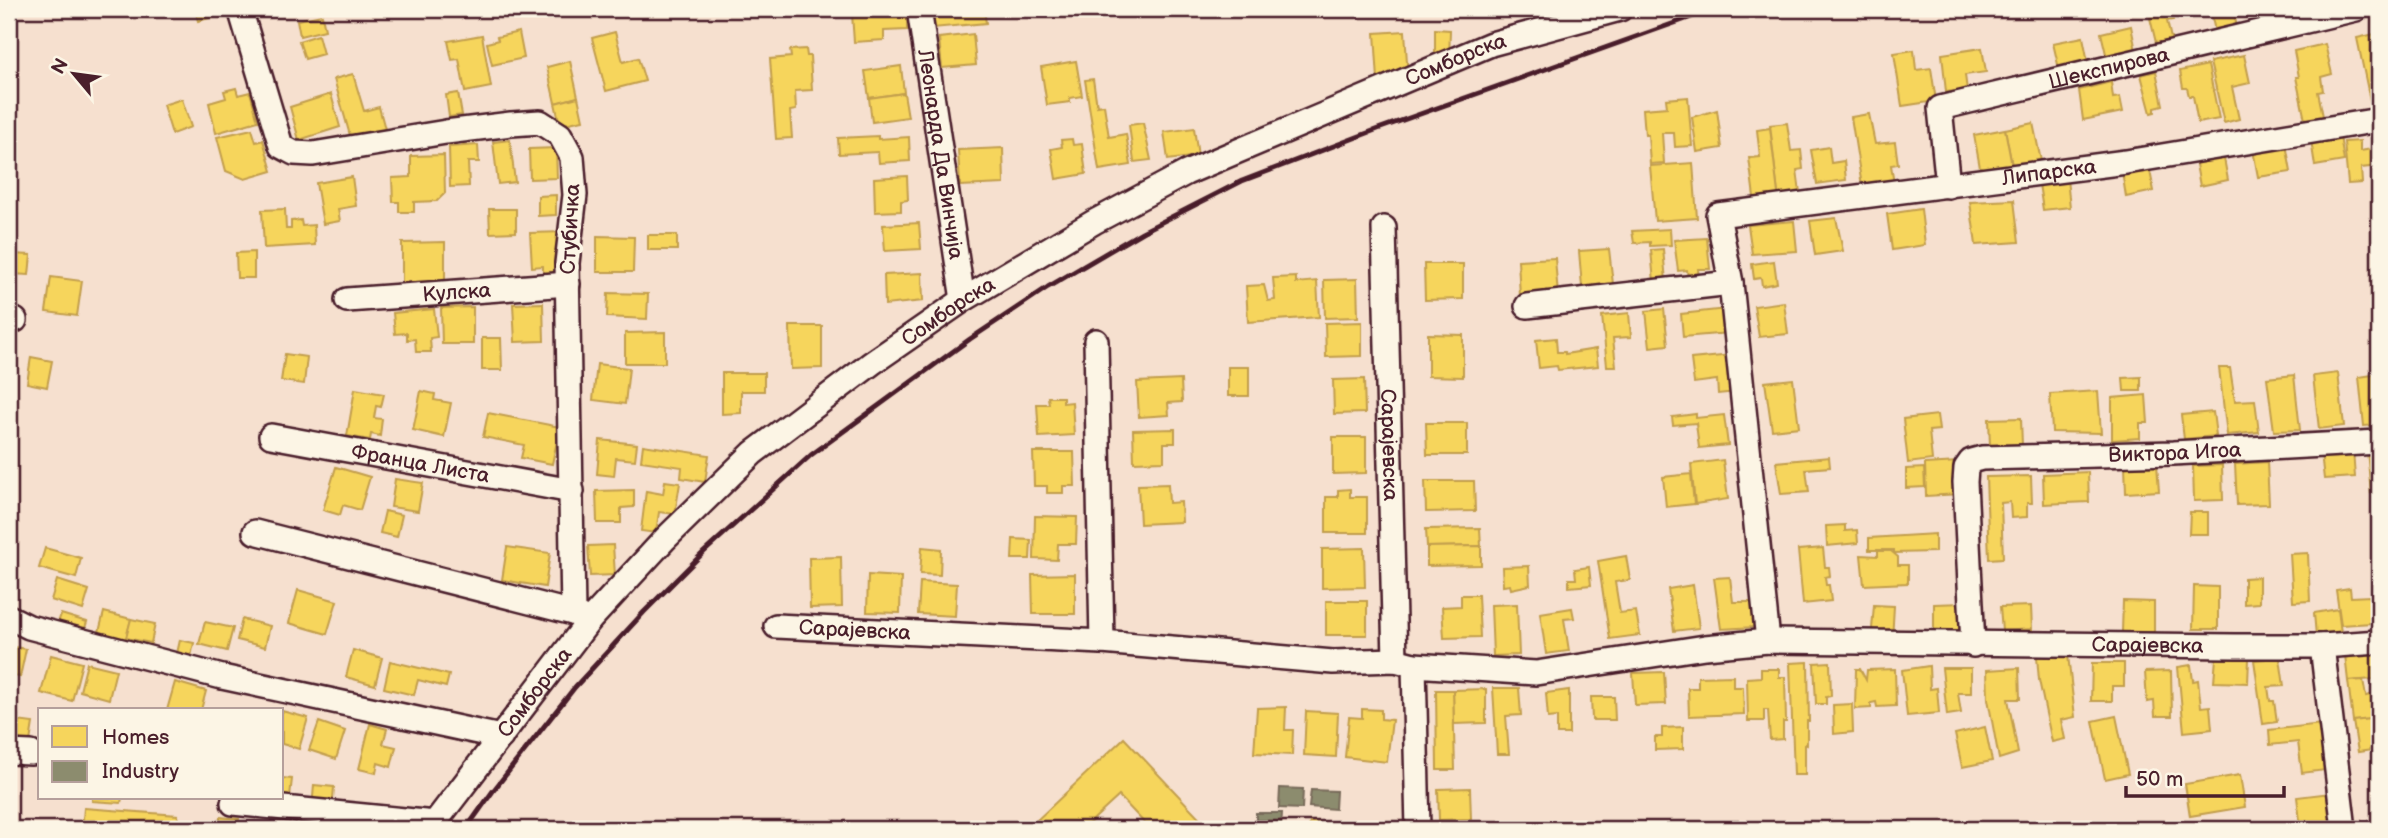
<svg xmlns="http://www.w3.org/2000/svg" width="2388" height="838" viewBox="0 0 2388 838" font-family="'Balsamiq Sans',sans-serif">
<rect width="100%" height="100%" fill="#f6e0cf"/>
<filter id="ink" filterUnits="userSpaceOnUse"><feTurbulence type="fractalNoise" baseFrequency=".0143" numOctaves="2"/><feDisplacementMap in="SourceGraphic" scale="14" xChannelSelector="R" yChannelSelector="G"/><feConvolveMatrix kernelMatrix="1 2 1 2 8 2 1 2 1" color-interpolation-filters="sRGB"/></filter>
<g filter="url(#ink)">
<g fill="#f6d55c" stroke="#c29e4d" stroke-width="2">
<polygon points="195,9 223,9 224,14 198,21"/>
<polygon points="948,9 984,9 986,23 933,28 931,11"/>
<polygon points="2210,9 2233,9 2237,27 2215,31"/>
<polygon points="2276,9 2305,9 2305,10 2278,17"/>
<polygon points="907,12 907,30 884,31 884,40 854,42 852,14"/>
<polygon points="2172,13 2173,20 2167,21 2172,43 2157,47 2150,18"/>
<polygon points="322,15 325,30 300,36 297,20"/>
<polygon points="2131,26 2136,51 2107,58 2101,33"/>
<polygon points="1435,29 1450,30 1449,60 1435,60"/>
<polygon points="1405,31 1408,78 1378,80 1375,33"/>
<polygon points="519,32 524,58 492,65 487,43 498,40 497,37"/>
<polygon points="615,32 623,62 638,58 645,81 606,91 592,38"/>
<polygon points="2379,33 2379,103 2371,105 2357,38"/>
<polygon points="973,34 976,65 942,68 939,38"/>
<polygon points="318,35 323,54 305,59 299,41"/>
<polygon points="482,35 491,87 465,92 459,59 452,60 448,41"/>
<polygon points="2083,37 2088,62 2059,69 2053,43"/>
<polygon points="2325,44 2332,74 2321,77 2323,91 2318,92 2324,121 2306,125 2296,77 2299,77 2294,51"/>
<polygon points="1982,48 1986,72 1965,75 1967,90 1946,92 1942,54"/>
<polygon points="806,49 807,56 810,56 812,90 795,91 796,110 790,111 792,138 776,139 770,59 791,57 790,50"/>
<polygon points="1914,50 1916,70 1931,68 1936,101 1902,106 1894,53"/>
<polygon points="2244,55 2250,83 2232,87 2239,119 2224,123 2210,62"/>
<polygon points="570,61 578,97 555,103 547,67"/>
<polygon points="1076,61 1082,96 1070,98 1070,102 1047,105 1041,67"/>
<polygon points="2208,65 2219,119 2198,123 2193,96 2189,96 2187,88 2183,88 2180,71"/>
<polygon points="901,66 904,93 869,98 865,71"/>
<polygon points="2156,71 2163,105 2155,107 2155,112 2151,113 2141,75"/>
<polygon points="353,74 364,111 379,107 385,129 351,139 334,79"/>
<polygon points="1093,79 1097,106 1104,105 1109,137 1126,134 1131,165 1099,170 1085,80"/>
<polygon points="2111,82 2113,98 2120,97 2123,112 2083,120 2079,90"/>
<polygon points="236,88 238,95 250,92 258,121 216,133 209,103 226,98 224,91"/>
<polygon points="458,93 462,115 449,117 446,95"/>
<polygon points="904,93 908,117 872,122 869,98"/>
<polygon points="331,94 340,127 299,140 290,107"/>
<polygon points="578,97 583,120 560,125 555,103"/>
<polygon points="1688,97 1692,146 1675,147 1674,133 1662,133 1664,163 1650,164 1648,135 1645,135 1643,109 1667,107 1666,99"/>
<polygon points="182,99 191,127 172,134 163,105"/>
<polygon points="1717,110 1722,148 1697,152 1692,117"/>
<polygon points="1869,114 1875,144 1895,142 1898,164 1891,165 1894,184 1862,186 1851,117"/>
<polygon points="1143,123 1151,160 1134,162 1129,125"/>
<polygon points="1787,123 1791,151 1801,150 1803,169 1797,170 1801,200 1779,202 1770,125"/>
<polygon points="2033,123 2041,161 2012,166 2005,129"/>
<polygon points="1194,128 1198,156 1168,160 1164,132"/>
<polygon points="1770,128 1779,202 1755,205 1749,158 1760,157 1757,130"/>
<polygon points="252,129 256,142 263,140 272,171 245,179 226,171 217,137"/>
<polygon points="2005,129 2012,166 1981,173 1974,135"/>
<polygon points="878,136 878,139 909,137 910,161 879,163 878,152 839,154 838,138"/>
<polygon points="2340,136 2344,161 2315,166 2311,140"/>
<polygon points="1072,139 1073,145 1082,144 1086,174 1056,179 1051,149 1062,147 1061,140"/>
<polygon points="510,140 515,182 498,184 493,142"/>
<polygon points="2360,141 2360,151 2378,148 2379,166 2361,168 2362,183 2348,184 2344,142"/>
<polygon points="2286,144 2291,172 2258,177 2253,150"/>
<polygon points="478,145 479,162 468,162 469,186 450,187 449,147"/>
<polygon points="1829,147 1831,163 1844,161 1846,180 1817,184 1811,150"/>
<polygon points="556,148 557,178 530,179 529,149"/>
<polygon points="1003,148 1004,184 960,186 958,150"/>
<polygon points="2223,153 2228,180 2200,186 2195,159"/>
<polygon points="444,155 445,193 437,201 414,202 414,212 399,212 399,202 393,202 392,178 411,177 411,156"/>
<polygon points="1693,163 1697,218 1655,221 1650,166"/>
<polygon points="2149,166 2154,191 2126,197 2122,171"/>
<polygon points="907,176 908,200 901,201 901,211 875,212 874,178"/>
<polygon points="352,177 356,206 338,209 340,221 323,224 316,183"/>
<polygon points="2067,179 2070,207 2043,210 2039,184"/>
<polygon points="556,195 556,215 538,216 538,196"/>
<polygon points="2014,200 2019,242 1976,245 1970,202"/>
<polygon points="285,209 286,229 291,229 291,221 301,220 302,226 314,225 315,245 264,248 262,210"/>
<polygon points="489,209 516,209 516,232 490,233"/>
<polygon points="1921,209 1925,245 1892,250 1887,214"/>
<polygon points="1836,218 1843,251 1815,255 1810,221"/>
<polygon points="1794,221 1797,251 1752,254 1748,225"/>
<polygon points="919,223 921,249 885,251 883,225"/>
<polygon points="1670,229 1671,245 1650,246 1650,242 1634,243 1632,231"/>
<polygon points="564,232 556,275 543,275 543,266 532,267 530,233"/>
<rect x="648" y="235" width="29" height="15"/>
<polygon points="597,236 634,237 633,272 597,272"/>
<polygon points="1707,238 1710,269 1698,269 1699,278 1688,279 1687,270 1678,271 1674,240"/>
<polygon points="445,242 445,286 402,287 402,243"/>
<polygon points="1609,249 1613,284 1582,287 1579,251"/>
<polygon points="1663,249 1666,281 1654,282 1651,250"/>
<polygon points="254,252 254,278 237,278 236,253"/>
<polygon points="12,254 31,255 29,275 11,274"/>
<polygon points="1555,258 1558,295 1520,297 1518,260"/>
<polygon points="1774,261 1777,283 1762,286 1761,278 1754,279 1752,264"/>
<polygon points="1424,264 1463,264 1463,299 1425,300"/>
<polygon points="922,273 923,301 885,305 884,275"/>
<polygon points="51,277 82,281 77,316 46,312"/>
<polygon points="1296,277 1296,283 1317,281 1319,317 1248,322 1246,286 1264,285 1268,301 1275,300 1273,278"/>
<polygon points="1357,279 1358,317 1325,318 1324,280"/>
<polygon points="608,293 648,294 647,319 607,317"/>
<polygon points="1784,302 1788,334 1759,337 1754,306"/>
<polygon points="543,303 544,341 515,342 513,304"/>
<polygon points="473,307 473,344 442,344 441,308"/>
<polygon points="434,309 437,337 430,338 431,352 416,352 415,339 407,340 407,333 395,334 393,313"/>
<polygon points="1664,309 1668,345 1650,347 1646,311"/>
<polygon points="1726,309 1729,333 1683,337 1681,314"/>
<polygon points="1629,313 1631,337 1613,338 1616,366 1607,366 1602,316"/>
<polygon points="1362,322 1362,356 1326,357 1325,323"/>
<polygon points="790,326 822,326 822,368 791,369"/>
<polygon points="665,332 665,363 625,363 625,333"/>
<polygon points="1428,334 1463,335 1463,377 1428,376"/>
<polygon points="482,338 501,338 502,370 482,370"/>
<polygon points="1556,338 1557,352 1565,352 1565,354 1596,349 1598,366 1558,370 1557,366 1539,368 1536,340"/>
<polygon points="285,354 307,357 304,384 281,381"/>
<polygon points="1732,355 1736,392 1718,394 1717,380 1694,383 1691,359"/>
<polygon points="31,357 52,361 47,387 27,383"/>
<polygon points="597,364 629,368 625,404 593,400"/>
<rect x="1228" y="367" width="21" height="29"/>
<polygon points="2219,368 2230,368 2235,401 2255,400 2259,432 2227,435"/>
<polygon points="722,373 764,373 764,391 741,391 741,413 722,414"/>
<polygon points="2338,373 2344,426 2319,429 2313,376"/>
<polygon points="2379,374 2379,425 2364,426 2359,377"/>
<polygon points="2294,375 2300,430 2274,431 2267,378"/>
<polygon points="2141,377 2141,391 2124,391 2123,378"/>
<polygon points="1364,379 1365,413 1334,414 1333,380"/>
<polygon points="1793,379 1799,427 1772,430 1765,382"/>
<polygon points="1181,380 1182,402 1168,403 1169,415 1139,417 1137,382"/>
<polygon points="355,389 384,394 381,407 376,406 374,418 382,419 380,436 371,434 370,440 347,436"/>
<polygon points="421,391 435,394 434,400 451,403 444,437 413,430"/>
<polygon points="2098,391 2101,433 2052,432 2050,394"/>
<polygon points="2146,395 2148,423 2140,423 2140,438 2112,440 2112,398"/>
<polygon points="1048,397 1063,397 1063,403 1072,402 1074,435 1039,437 1037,404 1049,404"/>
<polygon points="2213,412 2216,436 2184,439 2181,415"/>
<polygon points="488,413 560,427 552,464 521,458 524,445 483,437"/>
<polygon points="1696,414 1696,418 1724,415 1728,445 1699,448 1696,423 1673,425 1672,417"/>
<polygon points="1937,415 1939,430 1929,431 1932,460 1908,463 1903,419"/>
<polygon points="2021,418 2022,445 1990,446 1989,419"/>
<polygon points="1426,423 1467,423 1467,455 1427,455"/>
<polygon points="1175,429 1175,443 1164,443 1164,461 1134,462 1133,430"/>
<polygon points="1333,437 1366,437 1366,473 1333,474"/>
<polygon points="600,440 637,444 635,460 616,458 614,476 597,474"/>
<polygon points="643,445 709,455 705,482 681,478 682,467 641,461"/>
<polygon points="2353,450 2355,477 2324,479 2321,453"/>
<polygon points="2379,450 2379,492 2371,493 2367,451"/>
<polygon points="1033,452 1074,452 1075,486 1063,486 1063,493 1047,493 1047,486 1034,486"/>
<polygon points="1829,457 1830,467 1806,469 1809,492 1781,494 1776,462"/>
<polygon points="1723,460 1728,499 1695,504 1691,464"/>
<polygon points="1958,462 1960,494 1926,496 1925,464"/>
<polygon points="2267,462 2269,504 2237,505 2235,464"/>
<polygon points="2157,464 2159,491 2126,493 2125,466"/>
<polygon points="2222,465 2223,500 2194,501 2193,466"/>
<polygon points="336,467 370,477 360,510 343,505 340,515 323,510"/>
<polygon points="1924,468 1925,487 1906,488 1906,469"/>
<polygon points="2088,472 2089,502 2044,504 2043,474"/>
<polygon points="1691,474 1694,504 1666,507 1663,477"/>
<polygon points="2031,476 2032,503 2027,503 2027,517 2011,518 2010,502 2001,503 2003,558 1989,559 1986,477"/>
<polygon points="395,479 423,483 418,511 391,507"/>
<polygon points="665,481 680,483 675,514 659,512 656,533 641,531 646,491 663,494"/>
<polygon points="1425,481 1474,481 1475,511 1426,512"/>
<polygon points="1168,484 1169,503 1181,502 1182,522 1140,524 1138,485"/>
<polygon points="1350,489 1350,497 1367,497 1367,533 1326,533 1326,497 1338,497 1338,490"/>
<polygon points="634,490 634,507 621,508 621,523 597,523 596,491"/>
<polygon points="385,511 402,515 397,537 380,533"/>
<polygon points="2190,512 2208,512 2208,534 2189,534"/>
<polygon points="1035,516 1077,517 1076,544 1058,544 1057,560 1034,559"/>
<polygon points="1845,525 1845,531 1857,530 1858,543 1827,546 1826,526"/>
<polygon points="1480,528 1481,546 1427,547 1426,529"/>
<polygon points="1935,534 1935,552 1894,553 1894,550 1869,550 1869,538"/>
<polygon points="1013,539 1031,540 1030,559 1012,559"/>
<polygon points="613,545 615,575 590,576 588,546"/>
<polygon points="1481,546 1481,565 1427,566 1427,547"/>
<polygon points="507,547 550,553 545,587 502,580"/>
<polygon points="922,547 941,549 940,575 920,574"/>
<polygon points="45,548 81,558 76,578 39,568"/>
<polygon points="1364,548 1365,587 1322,588 1322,549"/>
<polygon points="1823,548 1825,567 1829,567 1830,576 1825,577 1826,585 1829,585 1831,601 1803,604 1798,550"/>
<polygon points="1878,551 1891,551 1898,557 1898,565 1908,565 1908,583 1864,585 1861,555 1878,556"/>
<polygon points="2308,553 2310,601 2293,602 2290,554"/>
<polygon points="1626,556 1630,580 1615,582 1620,613 1636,611 1640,635 1610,639 1598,561"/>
<polygon points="841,557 842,607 810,608 809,558"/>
<polygon points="1529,566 1530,585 1511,589 1510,585 1503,586 1502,567"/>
<polygon points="1589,567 1591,585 1569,587 1569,579 1576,579 1575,569"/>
<polygon points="9,573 15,575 10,600 9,600"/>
<polygon points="1075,574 1075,614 1033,614 1032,575"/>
<polygon points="868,575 901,577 900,613 867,612"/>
<polygon points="1730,577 1733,602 1756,602 1756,627 1721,629 1714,578"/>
<polygon points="2259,577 2259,603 2244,604 2244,578"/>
<polygon points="57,580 89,590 83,610 51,600"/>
<polygon points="920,582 957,584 955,616 918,614"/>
<polygon points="1693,585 1699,628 1674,631 1668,589"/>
<polygon points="2194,586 2218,587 2218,629 2193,629"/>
<polygon points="2350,588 2351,597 2370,596 2372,623 2341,625 2336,590"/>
<polygon points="298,590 337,601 327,634 289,623"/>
<polygon points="1461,595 1478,595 1480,637 1444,638 1442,607 1461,606"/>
<rect x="1326" y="601" width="41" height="34"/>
<polygon points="2123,601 2154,602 2154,632 2122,632"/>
<polygon points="1964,603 1964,640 1934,641 1934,604"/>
<polygon points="1517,604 1519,655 1493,656 1491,605"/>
<polygon points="1874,605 1894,606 1892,640 1871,641"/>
<polygon points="2031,606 2032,629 2002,631 2000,607"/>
<polygon points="1572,608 1574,618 1564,619 1569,651 1546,654 1540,613"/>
<polygon points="2338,609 2341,633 2316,636 2314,613"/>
<polygon points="104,612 131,619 124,647 97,640"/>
<polygon points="61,614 87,622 82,637 56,629"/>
<polygon points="131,619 155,624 151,643 126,638"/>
<polygon points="242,619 270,626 265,647 237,640"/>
<polygon points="205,622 233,628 227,651 199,644"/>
<polygon points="180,640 194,643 190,661 176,658"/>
<polygon points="9,646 26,649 20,677 9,675"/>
<polygon points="353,650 382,658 375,685 346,677"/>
<polygon points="2379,652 2379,675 2374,675 2374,679 2348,681 2345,655"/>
<polygon points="51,655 82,663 72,701 41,693"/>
<polygon points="2068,655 2075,717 2061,720 2065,739 2052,742 2039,680 2037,657"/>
<polygon points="2216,658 2249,659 2248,683 2214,682"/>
<polygon points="2280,658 2284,686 2268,687 2270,701 2274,701 2277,722 2263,724 2254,660"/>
<polygon points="390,661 449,675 446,687 418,680 414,695 384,688"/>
<polygon points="1808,662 1809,721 1807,721 1807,745 1805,744 1805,775 1794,775 1790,663"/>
<polygon points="1830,662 1831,696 1826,697 1826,704 1816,704 1814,663"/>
<polygon points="87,663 116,670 109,699 80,691"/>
<polygon points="2092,663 2124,663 2124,686 2112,686 2112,701 2091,701"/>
<polygon points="2191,665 2193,681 2198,680 2201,707 2210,706 2212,729 2184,732 2178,667"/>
<polygon points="1929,666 1930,689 1937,688 1939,713 1907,716 1902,670"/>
<polygon points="1942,668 1971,668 1971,693 1958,693 1961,713 1947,715"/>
<polygon points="2019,668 2020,699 2008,699 2018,753 1999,759 1988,699 1987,670"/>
<polygon points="1761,669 1779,669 1779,677 1785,677 1786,722 1783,722 1783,739 1770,740 1768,710 1764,710 1764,721 1748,721 1747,678 1761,677"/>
<polygon points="1856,669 1860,669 1866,680 1867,670 1895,669 1896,706 1877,707 1876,702 1871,703 1871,708 1855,709"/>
<polygon points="2171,671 2172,716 2155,716 2154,701 2147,702 2145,672"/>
<polygon points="1664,672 1666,704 1635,705 1633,673"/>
<polygon points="1733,676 1733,687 1743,687 1744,714 1689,716 1688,688 1698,688 1698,677"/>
<polygon points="2363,680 2366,696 2371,695 2373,709 2379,708 2379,718 2353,721 2348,681"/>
<polygon points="175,682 206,691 201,710 167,710"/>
<polygon points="1493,688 1519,688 1521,715 1506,716 1509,754 1497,754"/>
<polygon points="1486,689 1486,723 1454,724 1453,690"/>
<polygon points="1436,690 1453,690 1455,770 1437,770"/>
<polygon points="1569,690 1569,734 1557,734 1557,717 1548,718 1546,693"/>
<polygon points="1591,697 1614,697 1615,720 1592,720"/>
<polygon points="1852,704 1853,732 1834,734 1833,705"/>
<polygon points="1286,707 1285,730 1293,730 1292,755 1254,753 1257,708"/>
<polygon points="1362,709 1381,710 1381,719 1392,720 1387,762 1345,757 1349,717 1362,718"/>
<polygon points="282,711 308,718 299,749 282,744"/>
<polygon points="1306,711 1338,713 1336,757 1304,755"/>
<polygon points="9,713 18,715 17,721 33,723 29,748 9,745"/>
<polygon points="2116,716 2128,774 2105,779 2093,721"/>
<polygon points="2379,718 2379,749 2358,752 2353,721"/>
<polygon points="319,722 345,731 336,759 309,750"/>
<polygon points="370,724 387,729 383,744 396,747 391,767 378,763 376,773 359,769"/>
<polygon points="2321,724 2326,770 2302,773 2298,742 2270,745 2269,730"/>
<polygon points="1683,727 1683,749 1655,750 1655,737 1662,737 1662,728"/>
<polygon points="1985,727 1992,761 1962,767 1955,734"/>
<polygon points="1124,738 1210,829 1150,829 1119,796 1083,829 1043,829 1036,821"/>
<polygon points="2240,775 2245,807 2190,816 2185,784"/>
<polygon points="282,778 292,779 289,805 282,798"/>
<polygon points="314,785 334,787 332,811 312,809"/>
<polygon points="1470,788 1471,819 1439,820 1438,789"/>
<polygon points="2330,793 2335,829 2301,829 2297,797"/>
<polygon points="92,798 122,798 121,803 92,801"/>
<polygon points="84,808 178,815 177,829 82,829"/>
<polygon points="220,817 239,819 238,828 250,829 219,829"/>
<polygon points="1310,822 1342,824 1341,829 1309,829"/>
</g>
<g fill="#8c8c6e" stroke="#786b5a" stroke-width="2">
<polygon points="1280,788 1303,789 1302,809 1279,808"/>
<polygon points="1311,790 1336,791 1335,809 1309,807"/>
<polygon points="1256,813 1282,813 1281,829 1256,829"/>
</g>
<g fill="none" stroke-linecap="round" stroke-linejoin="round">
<g stroke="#4a1f2b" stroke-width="28">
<g id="minor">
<polyline points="240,9 281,146 294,153 313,154 446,132 511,124 540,122 560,135 572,157 575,195 567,263 573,613 589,621"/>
<path id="s1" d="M919,9l44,291"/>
<path id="s2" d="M1948,186l-8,-78 416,-99"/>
<path id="s3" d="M1384,228l11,432"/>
<path id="s4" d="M347,300l221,-16"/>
<polyline points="1527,306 1731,283"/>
<polyline points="9,319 15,320"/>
<polyline points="1096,341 1102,642"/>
<path id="s5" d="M271,436l301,55"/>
<polyline points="255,532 573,613"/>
<polyline points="9,617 29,627 222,677 501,737"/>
<path id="s6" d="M776,626l326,16 231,20 62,-2 19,5 122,8 169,-26 63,-6 467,5h87l57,-4"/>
<path id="s7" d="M1768,641l-37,-358 -13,-68 408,-53 253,-42"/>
<path id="s8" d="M1973,645l-8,-163 1,-14 5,-7 11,-3 191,-5 206,-11"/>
<polyline points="2322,646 2344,829"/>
<polyline points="1414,665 1418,829"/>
<polyline points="9,752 31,753"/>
<polyline points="233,803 435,823"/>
<path id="s9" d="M430,829l159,-208 76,-82 88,-86 119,-90 91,-63 131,-78 92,-49 305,-129 129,-35"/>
</g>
</g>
<use href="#minor" stroke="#fcf5e5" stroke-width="23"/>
<polyline stroke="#4a1f2b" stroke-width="5" points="466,829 493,791 575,687 644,612 704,552 811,455 970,339 1048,287 1142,232 1242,181 1378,129 1714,9"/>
</g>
</g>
<g text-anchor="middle" stroke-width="7" stroke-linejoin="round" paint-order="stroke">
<g font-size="21" fill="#4a1f2b" stroke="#fcf5e5">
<text dy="7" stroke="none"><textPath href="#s9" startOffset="1306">Сомборска</textPath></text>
<text dy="7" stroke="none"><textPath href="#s2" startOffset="252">Шекспирова</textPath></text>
<text dy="7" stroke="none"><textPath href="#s1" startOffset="147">Леонарда Да Винчија</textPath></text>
<text dy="7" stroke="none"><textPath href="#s7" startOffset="763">Липарска</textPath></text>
<text transform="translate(570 229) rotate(-87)" y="7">Стубичка</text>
<text dy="7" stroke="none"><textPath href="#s4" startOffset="110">Кулска</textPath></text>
<text dy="7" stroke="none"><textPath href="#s9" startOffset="738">Сомборска</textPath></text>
<text dy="7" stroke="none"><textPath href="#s3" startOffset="217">Сарајевска</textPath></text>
<text dy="7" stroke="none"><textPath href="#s8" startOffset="390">Виктора Игоа</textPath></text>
<text dy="7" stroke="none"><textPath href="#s5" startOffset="152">Франца Листа</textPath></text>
<text dy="7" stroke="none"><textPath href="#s6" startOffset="79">Сарајевска</textPath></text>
<text dy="7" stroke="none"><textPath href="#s6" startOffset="1376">Сарајевска</textPath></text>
<text dy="7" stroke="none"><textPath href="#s9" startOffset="172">Сомборска</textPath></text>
</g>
</g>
<rect width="2388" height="838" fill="none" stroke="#fcf5e5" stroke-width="35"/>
<rect x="18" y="18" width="2353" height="803" fill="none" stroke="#4a1f2b" stroke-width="2.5" filter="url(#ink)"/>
<rect x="38" y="708" width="245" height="91" fill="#fcf5e5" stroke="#b59f9b" stroke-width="2"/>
<rect x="52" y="726" width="35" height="21" fill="#f6d55c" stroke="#b59f9b" stroke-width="2"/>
<text x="102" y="744" font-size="21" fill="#4a1f2b">Homes</text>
<rect x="52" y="761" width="35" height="21" fill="#8c8c6e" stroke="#b59f9b" stroke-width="2"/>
<text x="102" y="778" font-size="21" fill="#4a1f2b">Industry</text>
<g transform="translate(74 74) rotate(299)" stroke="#fcf5e5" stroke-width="5" paint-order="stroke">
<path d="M0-5L12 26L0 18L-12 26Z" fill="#4a1f2b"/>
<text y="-10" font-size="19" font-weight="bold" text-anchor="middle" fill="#4a1f2b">N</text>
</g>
<path d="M2126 786v10h158v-10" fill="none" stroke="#4a1f2b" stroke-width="3.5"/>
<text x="2136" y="786" font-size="21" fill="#4a1f2b" stroke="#fcf5e5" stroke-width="5" paint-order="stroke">50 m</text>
</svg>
